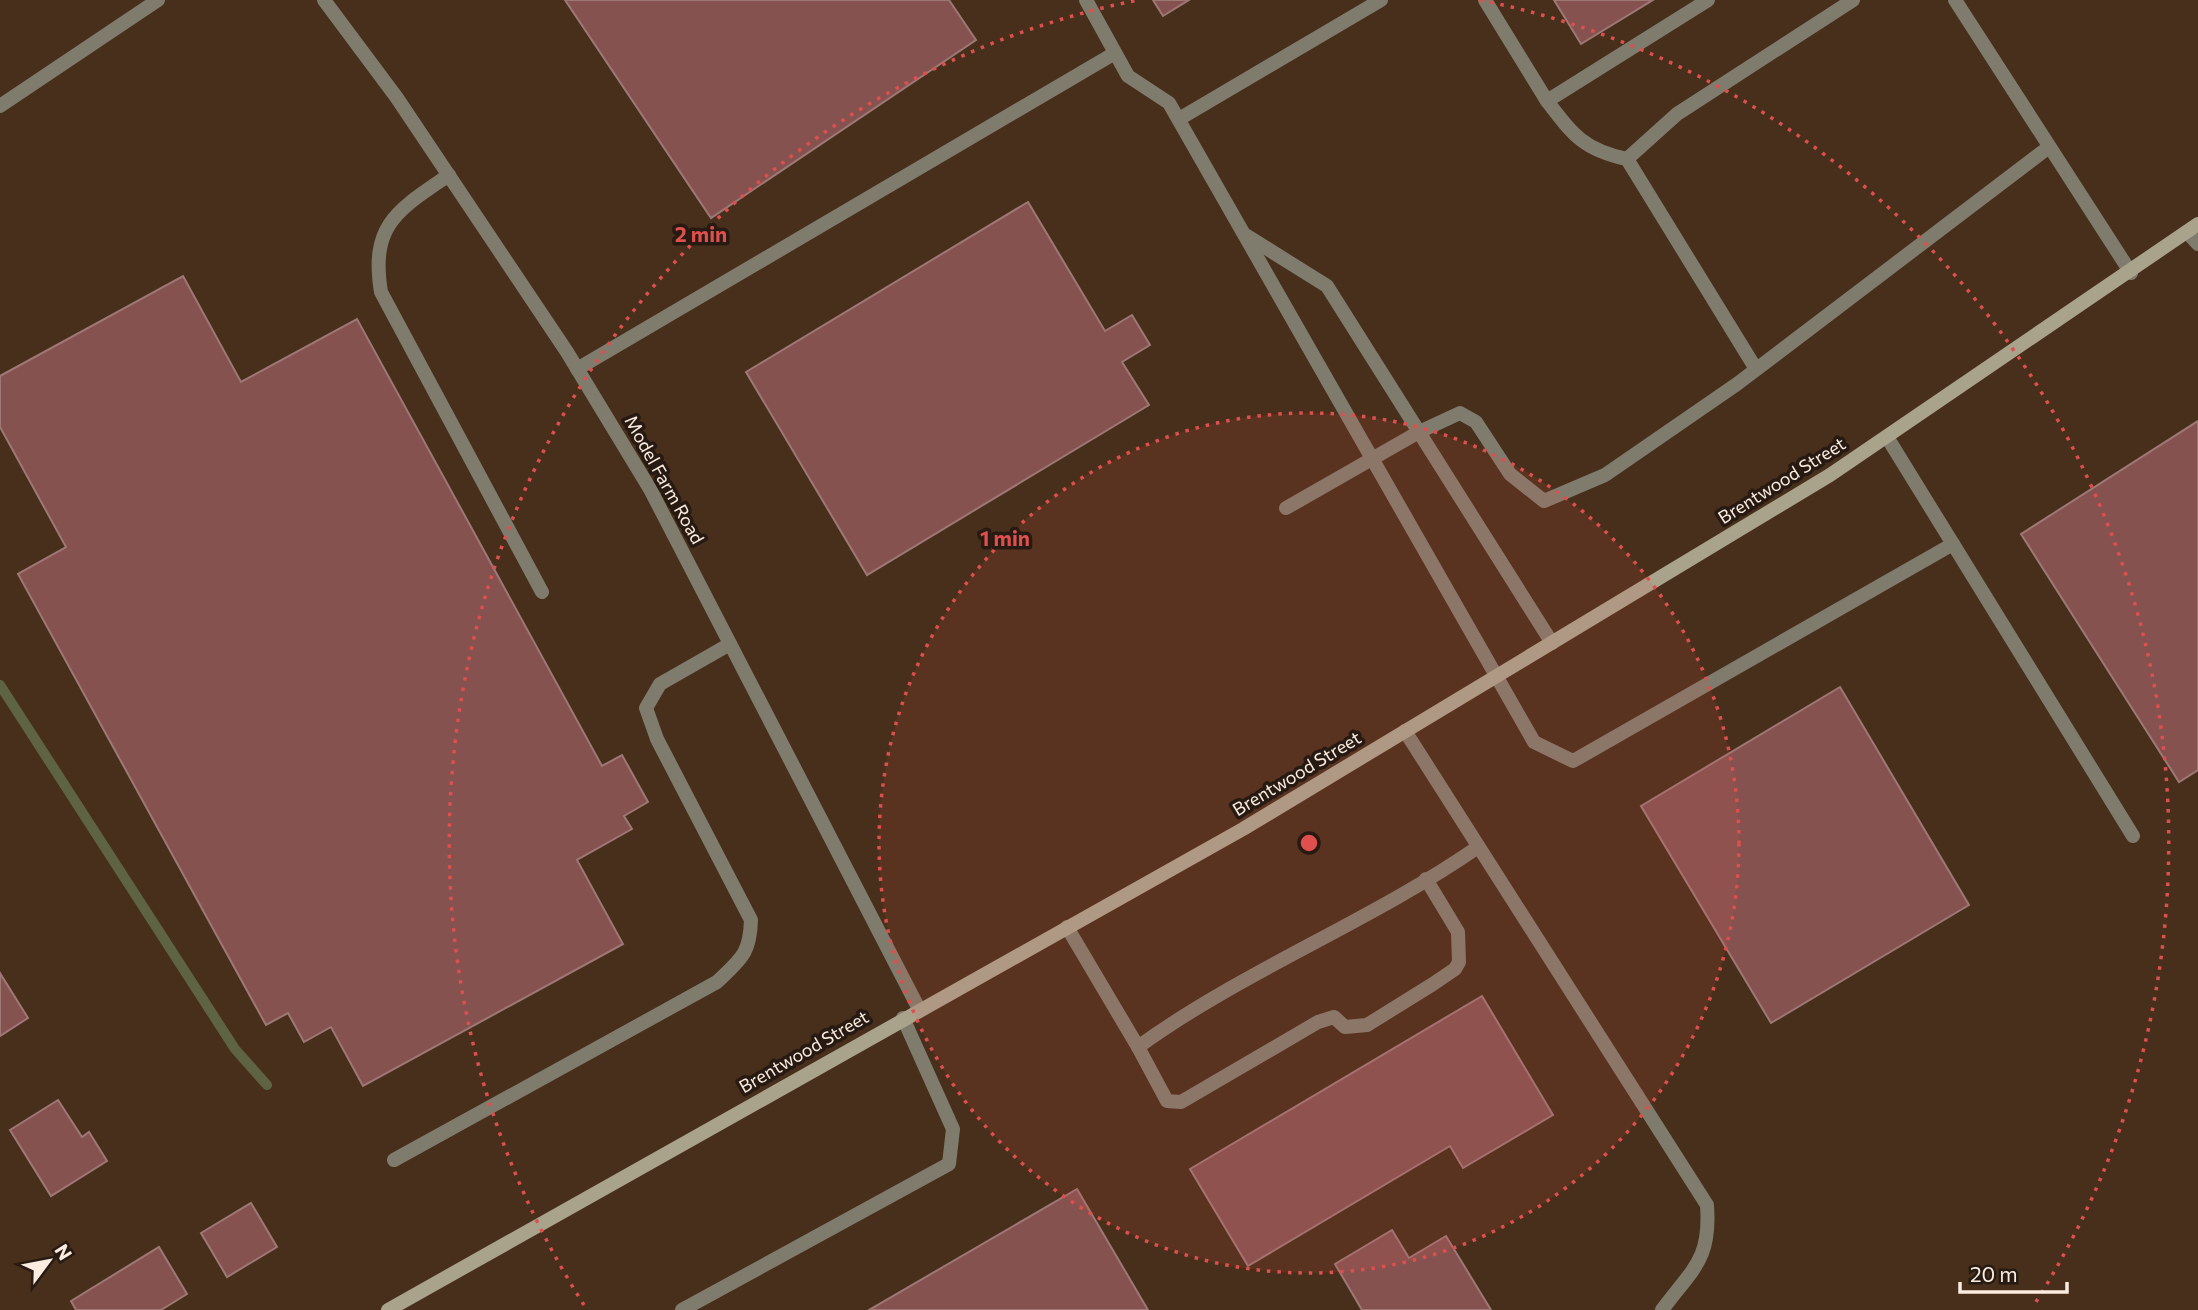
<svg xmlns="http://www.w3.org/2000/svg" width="2198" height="1310" viewBox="0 0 2198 1310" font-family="Commissioner,sans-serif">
<rect width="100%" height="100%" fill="#482f1b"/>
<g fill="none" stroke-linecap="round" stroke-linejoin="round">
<polyline stroke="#5e6443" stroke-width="10" points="0,685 235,1049 267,1085"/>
</g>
<g fill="#85524f" stroke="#9e7875" stroke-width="2">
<polygon points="565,0 949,0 976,40 711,218"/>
<polygon points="1153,0 1189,0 1163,16"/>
<polygon points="1554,0 1653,0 1581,44"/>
<polygon points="1028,202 1105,331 1132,315 1150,345 1122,362 1149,405 867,575 746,372"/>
<polygon points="183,276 241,382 357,319 602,766 622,755 648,802 624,816 632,829 577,860 623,944 363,1086 331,1027 304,1042 288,1013 266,1025 18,574 66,547 0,427 0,376"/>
<polygon points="2198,421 2198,770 2179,782 2021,534"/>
<polygon points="1840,687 1969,905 1771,1023 1641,806"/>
<polygon points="0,973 28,1018 0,1036"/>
<polygon points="1482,996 1553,1115 1463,1168 1450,1146 1248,1266 1190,1169"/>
<polygon points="58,1100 82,1137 89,1132 107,1161 51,1196 10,1130"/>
<polygon points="1077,1189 1148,1310 869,1310"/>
<polygon points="251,1203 277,1247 227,1277 201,1233"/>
<polygon points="1392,1230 1409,1258 1446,1236 1491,1310 1362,1310 1335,1264"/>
<polygon points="159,1247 187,1294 161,1310 76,1310 71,1301"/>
</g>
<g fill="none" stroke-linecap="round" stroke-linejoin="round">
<g stroke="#807c6d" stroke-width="14">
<polyline points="1086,0 1128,76 1169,103 1534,742 1573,761 1953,544 1887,437"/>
<polyline points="1485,0 1547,101 1708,0"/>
<polyline points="1955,0 2131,273"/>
<path d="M1547,101c26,34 37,49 80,58l129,210"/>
<polyline points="1179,119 1381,0"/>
<polyline points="1627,159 1677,114 1853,0"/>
<path d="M449,175c-51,35 -79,49 -68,117l161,300"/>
<polyline points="2187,232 2198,244"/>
<polyline points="1247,236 1327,286 1552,643"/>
<polyline points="577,369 1115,53"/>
<polyline points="1286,508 1419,432 1460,413 1476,422 1510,474 1544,501 1605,475 1737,384 2049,147"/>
<polyline points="1953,544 2133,836"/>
<path d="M1405,731l302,474c4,55 -14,63 -45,105"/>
<path d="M1067,927l71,120c106,-77 232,-125 340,-200"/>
<polyline points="1138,1047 1167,1101 1181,1102 1318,1022 1334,1017 1345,1027 1367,1025 1433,984 1455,969 1459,962 1458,932 1426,879"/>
<path d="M394,1160l323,-178c24,-23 33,-28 34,-62l-94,-181 -11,-31 14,-24 70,-40"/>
<polyline points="682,1310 949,1164 953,1129 903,1018"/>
</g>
<g stroke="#807c6d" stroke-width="14">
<polyline points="324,0 397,98 567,352 650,489 919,1009"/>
<polyline points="0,106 158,0"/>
</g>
<polyline stroke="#aaa38c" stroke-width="14" points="388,1310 1243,829 1830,475 2198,224"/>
</g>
<circle cx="1309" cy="843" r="430" fill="#de4f4d" fill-opacity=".12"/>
<g fill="none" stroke="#de4f4d" stroke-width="3.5" stroke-dasharray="3.5 7">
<circle cx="1309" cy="843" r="430"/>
<path d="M584 1305A860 860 0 0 1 1138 0M1480 0A860 860 0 0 1 2034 1305"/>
</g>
<g text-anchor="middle" stroke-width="7" stroke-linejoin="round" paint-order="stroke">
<g font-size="18" fill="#fcece0" stroke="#261a12">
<text transform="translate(664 480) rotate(61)" y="6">Model Farm Road</text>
<text transform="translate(1782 481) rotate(-32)" y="6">Brentwood Street</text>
<text transform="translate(1297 774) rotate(-31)" y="6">Brentwood Street</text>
<text transform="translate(804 1052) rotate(-30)" y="6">Brentwood Street</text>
</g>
</g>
<circle cx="1309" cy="843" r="10" fill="#de4f4d" stroke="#261a12" stroke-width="3.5"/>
<g font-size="21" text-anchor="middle" font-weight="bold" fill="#de4f4d" stroke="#261a12" stroke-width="7" stroke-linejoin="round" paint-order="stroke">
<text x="701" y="242">2 min</text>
<text x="1005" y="546">1 min</text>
</g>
<g transform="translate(49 1261) rotate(58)" stroke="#261a12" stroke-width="5" paint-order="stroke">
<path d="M0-5L12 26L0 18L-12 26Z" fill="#fcece0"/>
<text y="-10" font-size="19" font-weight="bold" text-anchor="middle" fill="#fcece0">N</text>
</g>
<path d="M1960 1282v10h107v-10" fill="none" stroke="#fcece0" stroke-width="3.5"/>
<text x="1970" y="1282" font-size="21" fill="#fcece0" stroke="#261a12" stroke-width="5" paint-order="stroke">20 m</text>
</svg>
